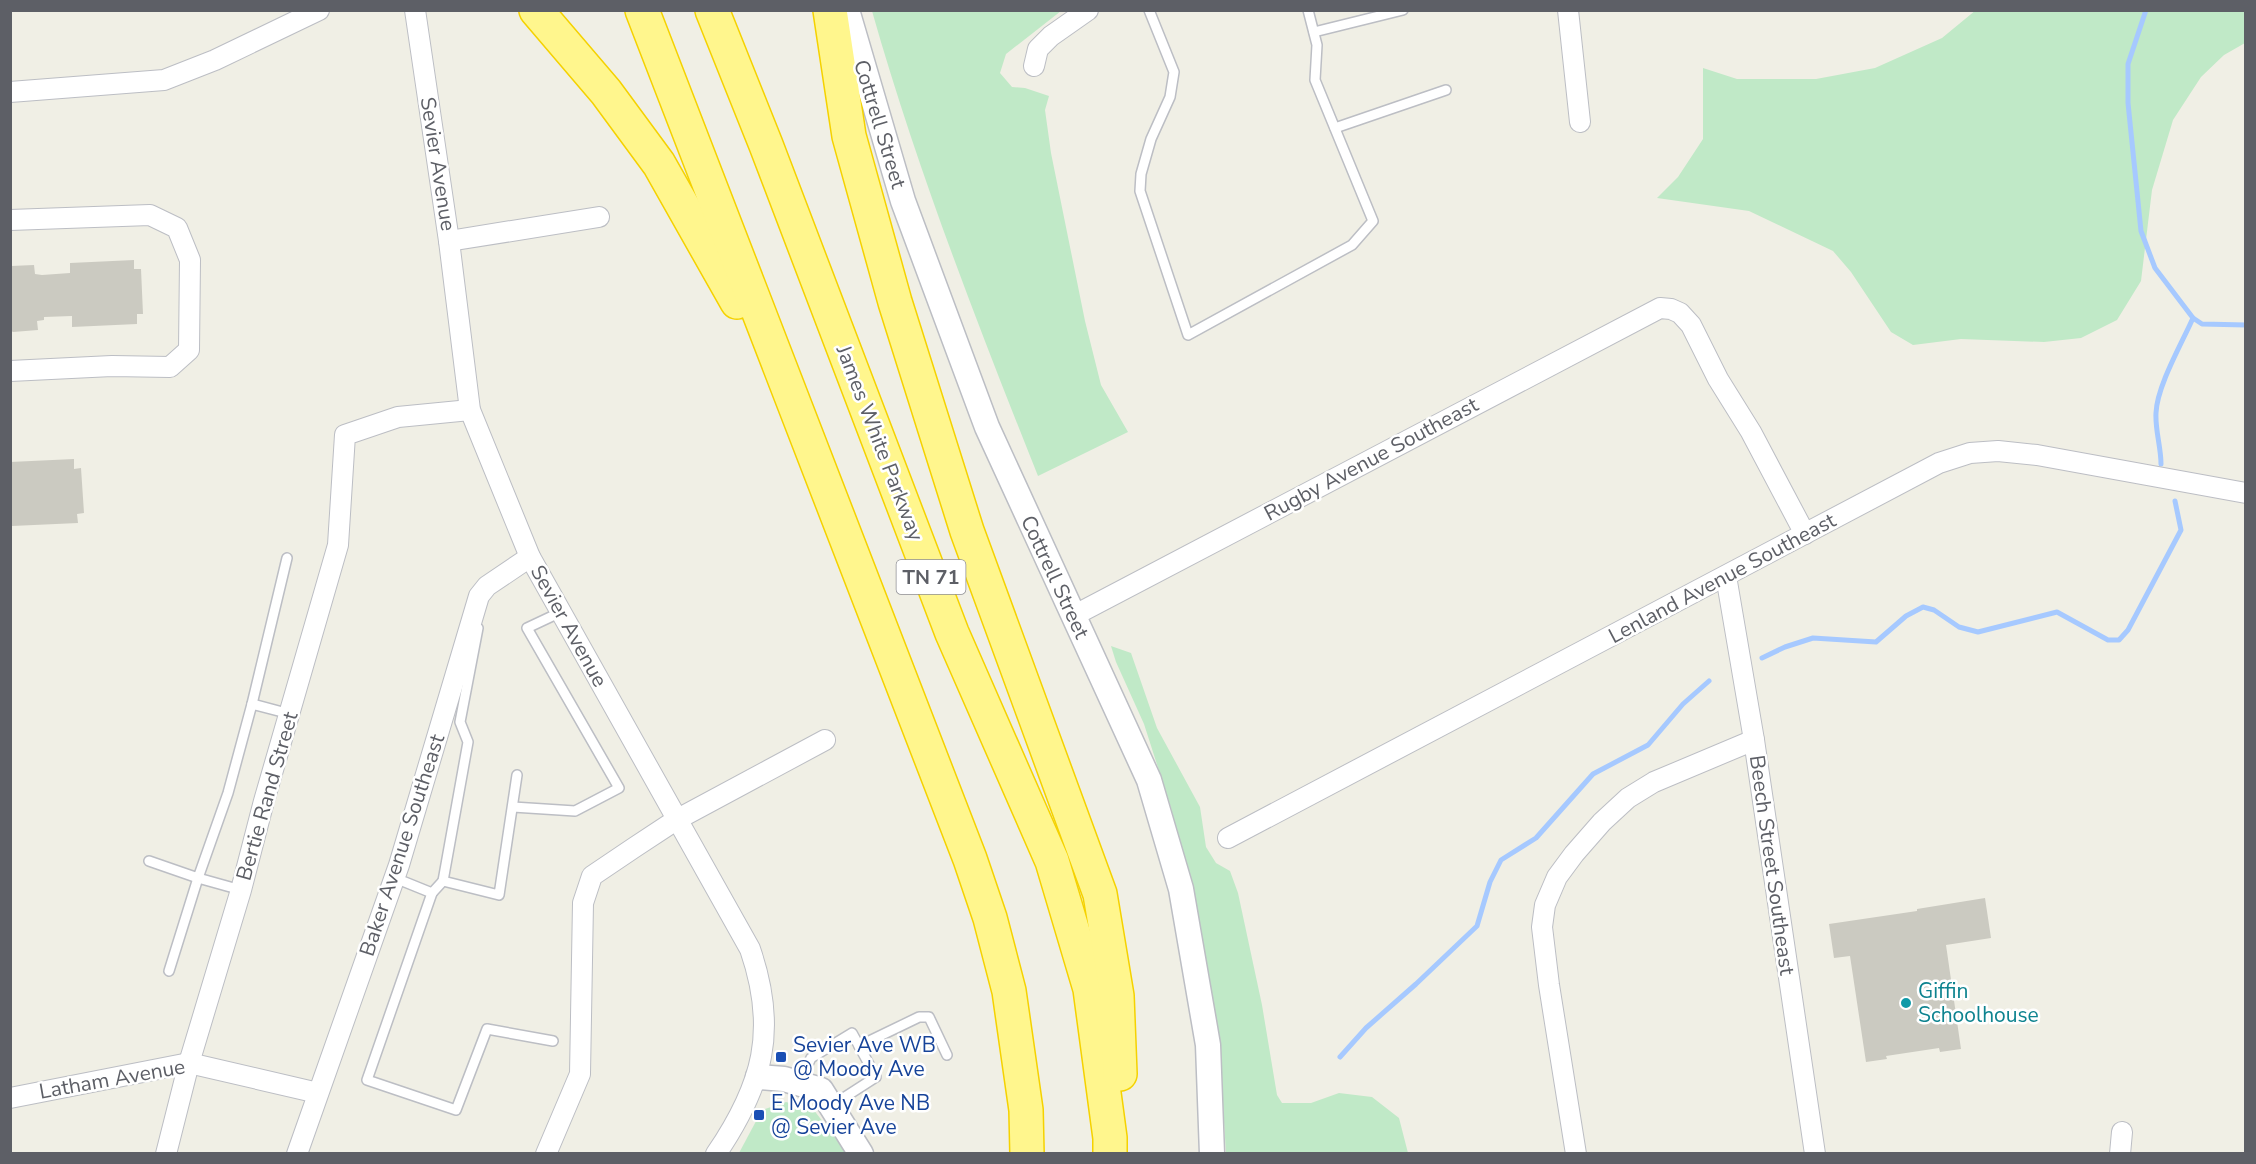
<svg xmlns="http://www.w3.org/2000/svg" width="2256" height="1164" viewBox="0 0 2256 1164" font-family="'Nunito Sans',sans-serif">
<rect width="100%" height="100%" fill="#f0efe5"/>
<g fill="#c0e9c7">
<polygon points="1976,10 2245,11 2245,43 2224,55 2201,77 2173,120 2152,190 2141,281 2117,320 2081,338 2044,342 1961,339 1913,345 1891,332 1851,272 1833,251 1749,211 1657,198 1678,177 1703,139 1703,68 1737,79 1816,79 1875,68 1942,38"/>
<path d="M872,11h189l-55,43 -6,19 12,14 13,1 24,8 -4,14 6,43 34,168 16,64 27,47 -90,44c-61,-153 -121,-307 -166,-465z"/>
<polygon points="1111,646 1131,653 1157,728 1200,807 1206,847 1216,863 1230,871 1238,893 1262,1005 1277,1095 1282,1103 1311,1103 1339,1093 1372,1097 1399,1118 1408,1153 1226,1153 1220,1058 1207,963 1171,808 1144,724 1116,662"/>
<polygon points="786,1102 813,1109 847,1153 739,1153 762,1110"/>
</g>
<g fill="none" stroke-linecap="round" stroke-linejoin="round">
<g stroke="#a6c9ff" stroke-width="5">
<path d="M2146,10l-18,54v39l13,128 14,37 38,50c-11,25 -36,68 -37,95 -1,17 5,34 5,51"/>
<polyline points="2193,318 2202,324 2246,325"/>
<polyline points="1762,658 1785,647 1813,638 1876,642 1906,616 1923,607 1934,610 1959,627 1978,632 2057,612 2108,640 2119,640 2128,630 2181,530 2175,501"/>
<polyline points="1340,1057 1366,1028 1416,984 1477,926 1490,882 1501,860 1536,838 1593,774 1648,745 1683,704 1709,681"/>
</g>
</g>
<g fill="#cbcac1">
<polygon points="134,260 134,269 141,269 143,314 137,314 137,324 72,327 72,316 44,317 44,320 37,321 38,330 13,332 10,330 11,266 34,265 35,274 42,275 70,273 70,263"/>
<polygon points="74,459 74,469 81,468 84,513 77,514 78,523 12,526 10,462"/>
<polygon points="1985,898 1991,938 1946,945 1961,1049 1940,1052 1939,1048 1886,1056 1887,1059 1866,1062 1850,956 1834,958 1829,924 1917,911 1917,909"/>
</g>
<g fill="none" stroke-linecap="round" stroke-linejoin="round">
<g stroke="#bcbec4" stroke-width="12">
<g id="service">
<polyline points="1149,10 1174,72 1170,97 1151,139 1141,174 1140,191 1188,335 1352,245 1373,221 1315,80 1317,45 1308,10"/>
<polyline points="1314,32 1403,10"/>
<polyline points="1335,128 1446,90"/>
<polyline points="252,704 287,558"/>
<polyline points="513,807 575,811 619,788 527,628 561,612"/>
<polyline points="149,861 198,878 228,793 252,704 290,714"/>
<polyline points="395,878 432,893 367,1080 456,1110 487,1029 553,1041"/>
<polyline points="443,881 468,742 460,722 478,628"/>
<polyline points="432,893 443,881 499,895 517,775"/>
<polyline points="169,971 198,878 241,890"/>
<polyline points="859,1046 919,1017 929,1017 947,1055"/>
<polyline points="800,1081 811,1058 852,1033 876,1077 831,1106"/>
</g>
</g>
<g stroke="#bcbec4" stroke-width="22">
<g id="minor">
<path d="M415,10l34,231 21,169 60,147 220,392c28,81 13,136 -34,205"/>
<polyline points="1568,10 1580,122"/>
<polyline points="1034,66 1038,49 1051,36 1088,10"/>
<polyline points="10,92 164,80 215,60 319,10"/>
<polyline points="10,220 150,215 177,228 190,260 189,350 170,367 112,366 10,371"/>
<polyline points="449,241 599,217"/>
<polyline points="1726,576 1754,740 1815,1154"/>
<polyline points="1073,616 1660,308 1671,309 1680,313 1691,325 1718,379 1751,432 1805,534"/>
<polyline points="1228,838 1939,463 1970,453 1998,451 2037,455 2246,493"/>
<polyline points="10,1098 189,1063 318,1093"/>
<polyline points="166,1154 189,1063 241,890 264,801 338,545 345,435 398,417 470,410"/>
<polyline points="297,1154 399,865 479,596 487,586 530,557"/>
<polyline points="546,1154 580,1074 583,903 592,876 635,847 676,820 825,740"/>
<polyline points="1576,1154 1549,985 1542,927 1545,905 1557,877 1574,854 1602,822 1628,798 1654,782 1754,740"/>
<polyline points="2120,1154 2122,1132"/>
</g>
</g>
<g stroke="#bcbec4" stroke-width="27">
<g id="tertiary">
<polyline points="847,10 903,201 987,427 1149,780 1181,889 1208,1045 1212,1154"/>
<polyline points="758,1077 784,1079 821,1090 861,1154"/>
</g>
</g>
<g stroke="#f5d200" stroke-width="36">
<g id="motorway">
<polyline points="536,10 606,92 659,164 737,302"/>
<polyline points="642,10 970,859 990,918 1009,991 1026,1110 1027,1154"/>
<polyline points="712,10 766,145 952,633 1052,861 1090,989 1110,1138 1110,1154"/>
<polyline points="830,10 849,136 895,302 967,531 1100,894 1117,996 1120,1074"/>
</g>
</g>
<use href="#service" stroke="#fff" stroke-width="9"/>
<use href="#minor" stroke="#fff" stroke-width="20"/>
<use href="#tertiary" stroke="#fff" stroke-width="24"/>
<use href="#motorway" stroke="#fff68d" stroke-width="33"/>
</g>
<circle fill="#0f9aa8" stroke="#fff" stroke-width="2" cx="1906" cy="1003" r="6"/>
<g fill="#1a4fb4" stroke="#fff" stroke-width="2">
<rect x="775" y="1051" width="12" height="12" rx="3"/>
<rect x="753" y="1109" width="12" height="12" rx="3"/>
</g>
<g text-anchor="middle" stroke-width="5" stroke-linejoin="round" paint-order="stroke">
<rect fill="#fff" stroke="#8e8f94" stroke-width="1.5" x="896.5" y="560" width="69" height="34" rx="4.5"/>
<g font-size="20" font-weight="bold" fill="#5d5f66">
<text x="931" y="584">TN 71</text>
</g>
<g font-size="21" fill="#5d5f66" stroke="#fff">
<text transform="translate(880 124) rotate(73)" y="7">Cottrell Street</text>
<text transform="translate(438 164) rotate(81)" y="7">Sevier Avenue</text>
<text transform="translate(880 443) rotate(69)" y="7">James White Parkway</text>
<text transform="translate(1371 459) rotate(-28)" y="7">Rugby Avenue Southeast</text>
<text transform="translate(1055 577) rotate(65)" y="7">Cottrell Street</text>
<text transform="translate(1722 578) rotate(-28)" y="7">Lenland Avenue Southeast</text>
<text transform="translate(569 626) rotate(61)" y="7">Sevier Avenue</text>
<text transform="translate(267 796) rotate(-74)" y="7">Bertie Rand Street</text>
<text transform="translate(402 845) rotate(-72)" y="7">Baker Avenue Southeast</text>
<text transform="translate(1772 865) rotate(82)" y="7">Beech Street Southeast</text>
<text transform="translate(112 1079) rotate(-10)" y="7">Latham Avenue</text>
</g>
<g font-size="21" fill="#0d838f" stroke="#fff" text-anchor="start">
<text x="1918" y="998">Giffin<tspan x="1918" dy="24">Schoolhouse</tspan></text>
</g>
<g font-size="21" fill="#164399" stroke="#fff" text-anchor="start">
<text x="793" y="1052">Sevier Ave WB<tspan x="793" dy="24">@ Moody Ave</tspan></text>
<text x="771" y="1110">E Moody Ave NB<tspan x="771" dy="24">@ Sevier Ave</tspan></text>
</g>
</g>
<rect width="2256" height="1164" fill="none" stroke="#5d5f66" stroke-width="24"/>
</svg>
